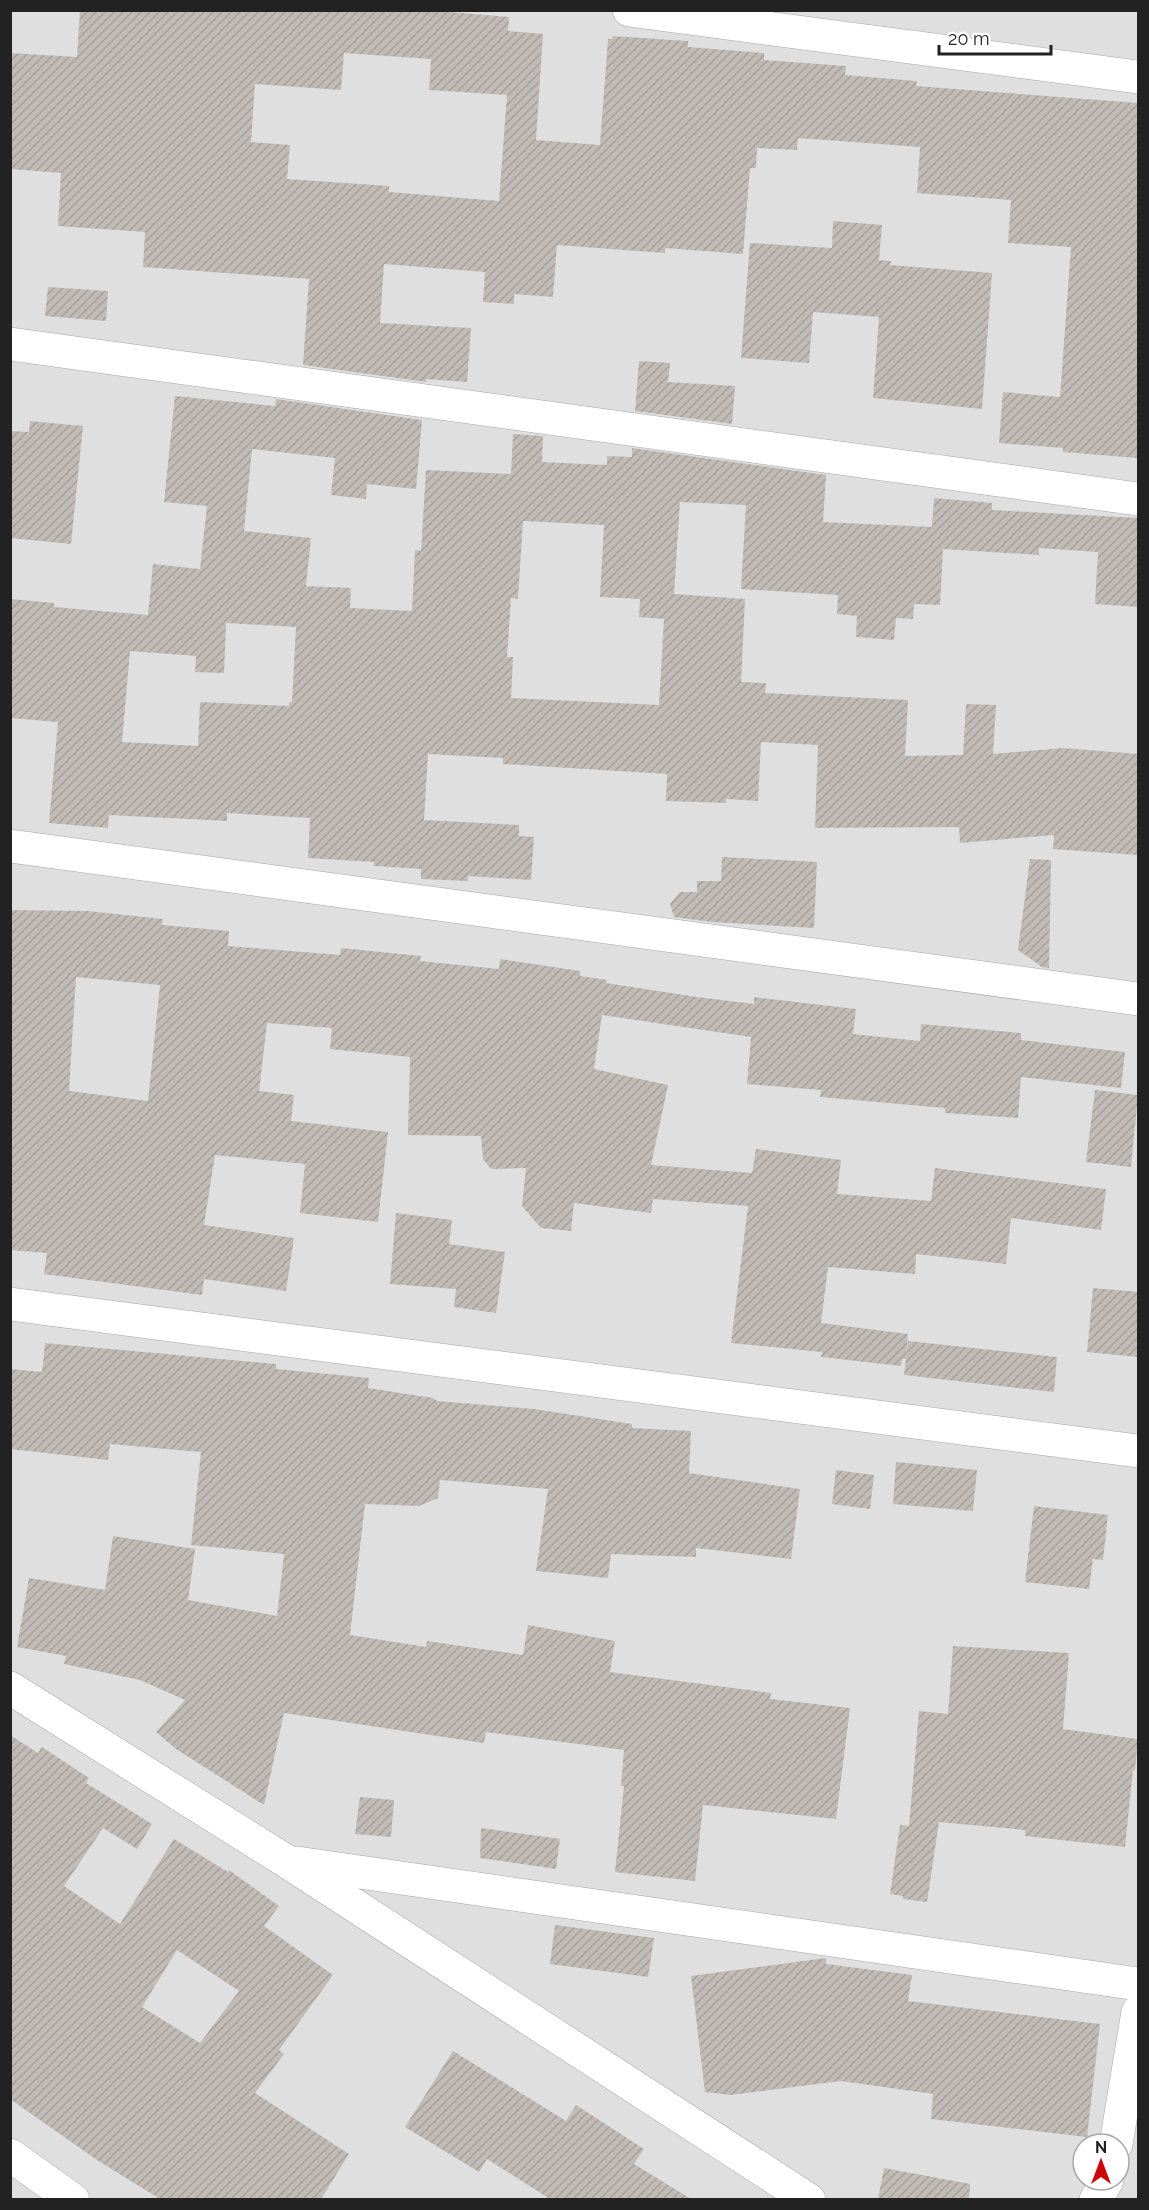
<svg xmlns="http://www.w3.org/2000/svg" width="1149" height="2210" viewBox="0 0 1149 2210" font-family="Raleway,sans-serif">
<defs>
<pattern id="building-hatch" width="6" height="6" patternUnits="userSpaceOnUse" patternTransform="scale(1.5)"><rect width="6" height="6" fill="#c2bbb5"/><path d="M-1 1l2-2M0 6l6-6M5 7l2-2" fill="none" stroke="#a6a09b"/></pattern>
</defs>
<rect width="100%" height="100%" fill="#f2efe9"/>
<path fill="#e0dfdf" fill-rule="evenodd" d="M11,11h1127v2188l-1127,1zM1083,2144h36v36h-36z"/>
<g fill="url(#building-hatch)" fill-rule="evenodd">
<path d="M80,10h346l83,7 -1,14 35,3 -7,106 64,5 8,-106h4l1,-3 75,5v6l76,6v7l82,6 -1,9 72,6 -1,5 222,17v355l-75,-6v-4l-64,-5 4,-51 57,5 11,-150 -63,-4 3,-43 -94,-7 3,-46 -122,-9 -1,12 -40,-2 -1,20h-6l-7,86 -78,-6v5l-108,-8 -4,52 -39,-3v10l-31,-2 2,-30 -101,-8 -4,59 91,5 -4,54 -41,-3v3l-123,-17 6,-86 -166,-12 2,-35 -87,-6 3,-53 -51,-4v-116l67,4zM344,53l87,6 -2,31 78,5 -8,106 -110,-9v-6l-102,-7 3,-34 -39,-3 4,-58 86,6z"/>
<polygon points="833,221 882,225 879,260 891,261 890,265 992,273 982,409 873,398 879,317 813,312 809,363 741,358 750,243 832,248"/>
<polygon points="48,287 108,291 106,321 45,316"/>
<polygon points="639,361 670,363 668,382 735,386 732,424 635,411"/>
<path d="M175,396l100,10 1,-7 146,21 -6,69 -49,-5 -1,15 -35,-4 4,-37 -83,-9 -8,82 67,7 -5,48 45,2 -1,20 62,3 3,-61 6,1 5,-81 85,4 2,-40 30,2 -1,26 65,3v-9l25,1v-9l194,27 -3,47 109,5 2,-29 58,5v7l146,8v89l-43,-3 3,-52 -59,-4v7l-96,-6 -3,56 -26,-1 -1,15 -17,-1 -2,22 -38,-3 1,-21 -20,-2 1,-19 -97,-6 5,-84 -66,-3 -6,92 71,5 -4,83 25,1 -1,10 143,7 -3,56 58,-1 3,-51 30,1 -3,49 70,-6 75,6v101l-85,-6 1,-14 -94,8 -1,-16 -144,1 3,-83 -57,-3 -3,59 -32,-2v4l-60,-2 1,-27 -164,-10v-6l-75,-4 -4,66 95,5v11l15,1 -3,43 -63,-4v5l-47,-2v-10l-47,-3v-4l-66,-4 2,-40 -83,-5v8l-118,-6 -1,13 -59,-5 9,-101 -48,-4v-119l44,4v4l94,8 5,-51 47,5 7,-63 -43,-4zM523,521l81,4 -4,72 40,2 -1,18 25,2 -5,86 -148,-7 2,-41h-6l4,-59 7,1zM226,623l70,4 -4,75h-3v4l-89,-4 -2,44 -76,-4 8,-91 66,5 -1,16 29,1z"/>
<polygon points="30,421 83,426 71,544 10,538 10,431 29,432"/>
<polygon points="722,857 817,862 814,928 712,922 674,917 670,904 680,892 697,892 697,881 721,881"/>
<polygon points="1030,859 1051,860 1049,968 1042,967 1018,950"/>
<path d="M10,910l78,1 75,8 -1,6 67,6 -1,15 112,9 1,-7 80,8 -1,5 79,8 1,-10 80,12v5l27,4 -1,3 91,14 57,7v-7l102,12 -3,25 67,7 1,-17 100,9v7l104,12 -4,36 -100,-11 -3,41 -73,-5v-5l-125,-11 1,-7 -74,-6 4,-47 -149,-22 -8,54 74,16 -17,80 101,8 4,-24 85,11 -4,34 94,7 4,-33 171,21 -5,41 -90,-12 -5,46 -90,-10 -1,20 -87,-7 -7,56 87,11 -2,23 2,-16 149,16 -3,35 -150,-17 2,-16h-4l-1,7 -80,-9 1,-5 -91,-9 17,-137 -95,-7 -2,14 -77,-10 -3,28 -30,-3 -19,-22 4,-38 -35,1 -8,-10 -2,-23 -73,-1 2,-78 -80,-8 2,-21 -65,-5 -8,68 35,4 -3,26 97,11 -10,90 -78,-9 5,-49 -90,-9 -11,70 90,13 -8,53 -82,-12 -2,16 -158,-21 3,-21 -37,-3zM76,977l84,8 -12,116 -79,-10z"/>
<polygon points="1095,1090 1138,1095 1131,1167 1086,1162"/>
<polygon points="396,1213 452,1220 449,1244 505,1252 496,1313 454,1307 456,1289 390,1284"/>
<polygon points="1093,1288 1138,1292 1138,1357 1087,1352"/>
<polygon points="45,1343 276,1364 276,1369 369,1378 368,1388 433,1398 437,1401 534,1409 632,1424 632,1428 691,1431 689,1473 800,1489 791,1559 696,1548 696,1557 611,1554 608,1578 536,1571 548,1489 440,1480 438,1498 419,1506 365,1504 350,1635 426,1647 427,1641 523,1655 528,1625 615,1641 610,1672 771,1693 770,1699 850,1708 836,1819 703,1805 695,1881 615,1872 624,1786 621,1786 624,1750 486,1732 484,1743 284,1713 264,1805 176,1749 156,1732 185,1700 140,1680 64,1664 66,1656 17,1647 29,1578 105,1590 113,1536 195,1549 188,1600 277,1616 284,1554 191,1545 201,1452 110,1444 108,1460 10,1449 10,1369 42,1372"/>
<polygon points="896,1462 977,1470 973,1511 893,1504"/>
<polygon points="836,1470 874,1475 870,1509 832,1504"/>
<polygon points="1034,1506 1108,1515 1103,1560 1093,1559 1089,1589 1025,1582"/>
<polygon points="953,1646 1069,1653 1063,1729 1138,1739 1135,1770 1133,1770 1125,1847 1025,1836 1025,1830 939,1822 927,1902 903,1899 903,1896 890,1894 900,1825 909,1826 919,1711 948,1714"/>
<path d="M10,1735l28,18 4,-6 47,31 -3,5 66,41 -15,25 -34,-21 -39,58 56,38 54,-85 54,33 1,-2 50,36 -15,20 69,49 -54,75 5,4 -29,39 94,61 -28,45h-161l-63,-39 -87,-61zM177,1950l62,41 -39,52 -58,-36z"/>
<polygon points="360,1797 394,1800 391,1837 355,1834"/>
<polygon points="481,1828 560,1839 556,1869 480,1858"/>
<polygon points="555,1925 654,1938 648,1977 550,1964"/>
<polygon points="826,1958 826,1964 912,1975 908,2001 1100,2024 1087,2137 931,2119 933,2094 841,2081 731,2095 705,2092 691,1976"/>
<polygon points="453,2051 566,2121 576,2105 644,2149 634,2164 691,2199 550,2199 487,2159 479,2172 405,2127"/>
<polygon points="884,2168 970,2184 969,2199 878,2199"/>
</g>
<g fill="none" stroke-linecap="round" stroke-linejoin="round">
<g stroke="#a6a6a6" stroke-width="34">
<g id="street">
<polyline points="629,10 1138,77"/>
<polyline points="10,344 1138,499"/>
<polyline points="10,846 1138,999"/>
<polyline points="10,1304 1138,1451"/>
<polyline points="10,1688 286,1861 809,2200"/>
<polyline points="297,1863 1138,1984"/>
<polyline points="1116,2144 1138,2012"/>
<polyline points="10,2155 73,2200"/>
<polyline points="1096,2200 1107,2180"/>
</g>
</g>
<use href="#street" stroke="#fff" stroke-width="33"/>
</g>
<rect width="1149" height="2210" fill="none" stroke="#222222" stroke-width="24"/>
<g transform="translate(1101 2162)"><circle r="28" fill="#ffffff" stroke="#a7a7a7" stroke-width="1.5"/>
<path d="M0-4.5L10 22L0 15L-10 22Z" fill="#ce0509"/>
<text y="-9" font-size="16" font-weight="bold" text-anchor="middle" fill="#222222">N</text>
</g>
<path d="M939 45v9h112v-9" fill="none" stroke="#222222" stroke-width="3"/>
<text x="948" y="45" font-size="18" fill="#222222" stroke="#ffffff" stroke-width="4.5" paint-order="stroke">20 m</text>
</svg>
